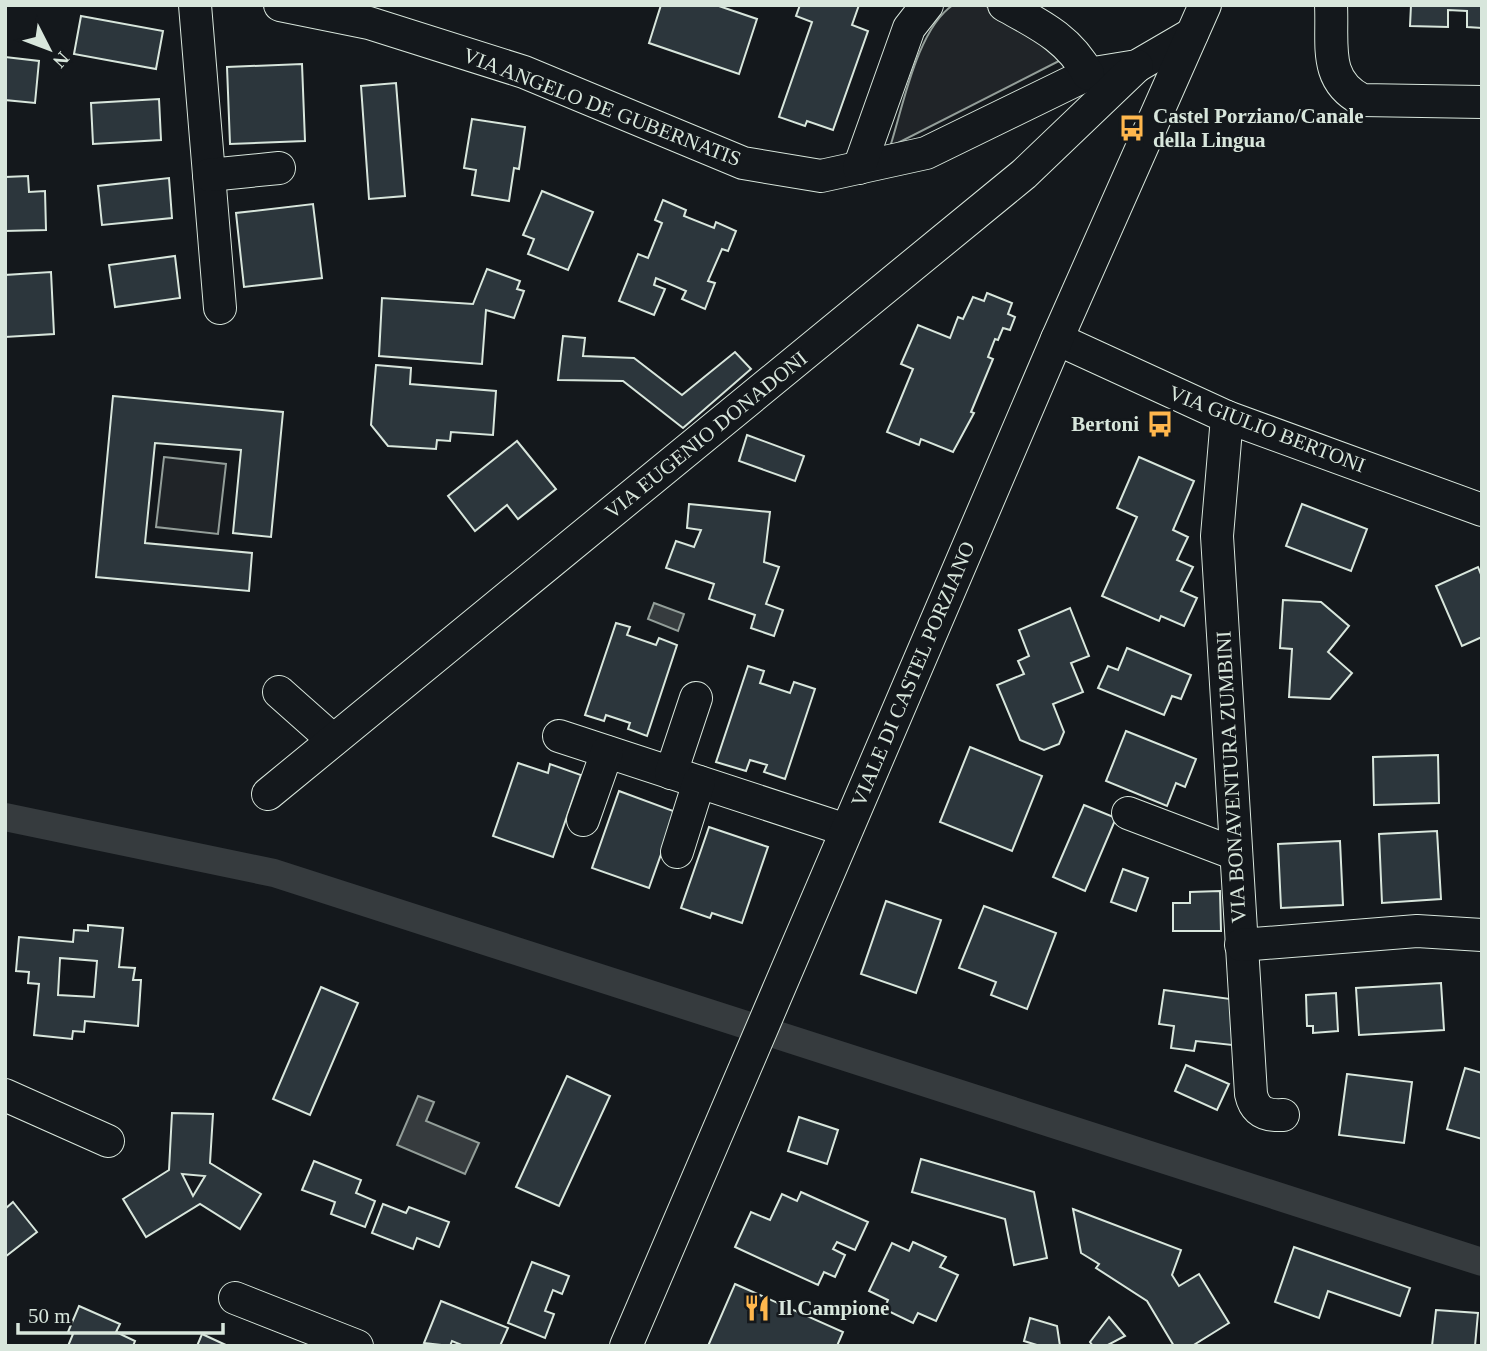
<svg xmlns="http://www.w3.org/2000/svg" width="1487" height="1351" viewBox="0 0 1487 1351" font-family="Georgia,serif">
<rect width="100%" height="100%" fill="#14181c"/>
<g fill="#202428" stroke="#939e99" stroke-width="2">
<path d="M953,5h31l26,12 52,36 -3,8 -169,86c13,-40 27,-118 63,-142z"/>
<polygon points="164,457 226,464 218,534 156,527"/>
</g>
<g fill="#363b3e" stroke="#939e99" stroke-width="2">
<polygon points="654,603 684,614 678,631 648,619"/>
<polygon points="418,1096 434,1102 426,1121 479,1143 465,1174 397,1145"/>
</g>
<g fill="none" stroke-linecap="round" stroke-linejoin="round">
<polyline stroke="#363b3e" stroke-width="28" points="5,817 274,873 1482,1262"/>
</g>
<g fill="#2c363c" stroke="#d8e6dc" stroke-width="2" fill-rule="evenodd">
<polygon points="661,5 716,5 757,19 739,74 649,43"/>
<polygon points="800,5 859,5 852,25 868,31 833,130 807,121 805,126 779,117 812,22 796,16"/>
<polygon points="1411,5 1482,5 1482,28 1467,27 1467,11 1448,10 1448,27 1410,26"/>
<polygon points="81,16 163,31 156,69 74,54"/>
<polygon points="5,57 39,61 35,103 5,100"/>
<polygon points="302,64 305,141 230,144 227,67"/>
<polygon points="396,83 405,196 369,199 361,86"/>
<polygon points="159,99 161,140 93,144 91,103"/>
<polygon points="472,119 525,127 519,169 514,168 509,201 472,195 476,170 464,168"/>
<polygon points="28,176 29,192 45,191 46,230 5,231 5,177"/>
<polygon points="169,178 172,218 102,225 98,186"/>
<polygon points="542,191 593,212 568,270 528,254 534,239 523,235"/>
<polygon points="663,200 686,210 684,216 714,228 716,222 736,231 728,251 722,249 708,281 715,283 705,309 682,299 686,291 656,278 654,285 665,289 654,315 619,301 638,254 648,258 662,223 655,220"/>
<polygon points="313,204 322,278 244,287 236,213"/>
<polygon points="175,256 180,298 115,307 109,265"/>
<polygon points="487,269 520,281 517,289 524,291 514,318 486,310 482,364 379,356 382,298 473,304"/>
<polygon points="51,272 54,334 5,337 5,275"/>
<polygon points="987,293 1012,303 1008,314 1015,317 1010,330 1003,328 998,340 995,339 988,357 993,359 971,412 974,413 953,452 921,439 919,445 887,432 913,369 901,364 918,325 950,338 958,317 963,319 973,297 984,301"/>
<polygon points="563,336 585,338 583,356 634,358 682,395 735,352 751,369 683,428 623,381 558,380"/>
<polygon points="376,365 411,368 410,384 496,391 493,435 451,432 450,441 437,440 436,449 388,446 371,425"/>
<polygon points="113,396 283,412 271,537 233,533 241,450 155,443 145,543 252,553 249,591 96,577"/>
<polygon points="747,435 804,456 795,481 739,461"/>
<polygon points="517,441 556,489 518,519 507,505 475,531 448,496"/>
<polygon points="1139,457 1194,481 1173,530 1188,537 1177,560 1193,567 1181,591 1197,598 1184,626 1161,616 1159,621 1102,596 1137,517 1117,508"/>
<polygon points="689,504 770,512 764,562 779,567 766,604 783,610 774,636 751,628 755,615 709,599 714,584 666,568 676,541 694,547 701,530 687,528"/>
<polygon points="1302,504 1367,529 1351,571 1286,546"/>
<polygon points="1478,567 1482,577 1482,637 1462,646 1436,586"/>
<polygon points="1283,600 1321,602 1349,626 1328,652 1352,673 1330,699 1289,697 1292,649 1280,648"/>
<polygon points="1070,608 1089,656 1071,663 1083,692 1053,704 1064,732 1059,744 1044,750 1020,740 997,685 1024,674 1018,661 1029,656 1019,630"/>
<polygon points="616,623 630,627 627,635 656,645 659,638 677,645 647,736 628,729 630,723 606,715 604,721 585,715"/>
<polygon points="1127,648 1191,675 1181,699 1172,696 1164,715 1098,688 1108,666 1118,670"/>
<polygon points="748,666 764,671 760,683 790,693 794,682 815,689 785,779 764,772 767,765 750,760 746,771 716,762"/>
<polygon points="1126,731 1196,759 1185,787 1176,783 1167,806 1106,781"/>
<polygon points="970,747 1042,776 1012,851 940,822"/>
<polygon points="1438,755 1439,803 1374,805 1373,757"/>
<polygon points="518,763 548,773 550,764 581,775 553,857 493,836"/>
<polygon points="619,791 676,812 649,888 592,868"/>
<polygon points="1084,805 1116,818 1085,891 1053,877"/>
<polygon points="709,827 768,847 742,923 712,913 710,918 681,908"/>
<polygon points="1437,831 1441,899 1382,903 1379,834"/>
<polygon points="1340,841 1343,905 1281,908 1278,844"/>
<polygon points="1123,869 1148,878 1136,911 1111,902"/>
<polygon points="1220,891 1221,931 1173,931 1173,903 1190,903 1190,892"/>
<polygon points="886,901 941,920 916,993 861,974"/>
<polygon points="984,906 1056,933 1027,1009 991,995 996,982 959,968"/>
<path d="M88,925l35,3 -4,39 16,1 -2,12h8l-3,46 -53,-5 -1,11 -11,-1 -1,8 -38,-4 5,-51 -11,-1 1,-11 -13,-1 3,-34 54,5 1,-12 14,1zM60,958l37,3 -3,36 -36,-2z"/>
<polygon points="1441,983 1444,1030 1359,1035 1356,988"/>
<polygon points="321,987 358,1003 310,1115 273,1099"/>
<polygon points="1164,990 1238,1000 1232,1045 1196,1041 1194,1051 1171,1048 1174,1026 1159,1024"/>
<polygon points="1336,993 1338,1031 1313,1033 1313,1026 1307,1026 1306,995"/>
<polygon points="1186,1065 1229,1084 1217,1110 1175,1091"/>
<polygon points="1465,1068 1482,1073 1482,1139 1447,1129"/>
<polygon points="1347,1074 1412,1082 1404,1143 1339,1135"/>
<polygon points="567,1076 610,1096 559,1206 516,1187"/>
<path d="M172,1113l41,1 -3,49 51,31 -21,35 -40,-25 -54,33 -23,-38 46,-29zM182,1174l23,2 -12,20z"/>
<polygon points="799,1117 838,1130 827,1164 788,1151"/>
<polygon points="921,1159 1034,1192 1047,1258 1014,1265 1005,1219 912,1192"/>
<polygon points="314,1161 361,1180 356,1193 375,1201 365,1227 331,1214 335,1202 302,1190"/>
<polygon points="801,1192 868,1222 855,1250 837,1242 833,1249 845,1255 835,1277 824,1272 818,1285 735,1247 751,1212 770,1220 782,1194 797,1201"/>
<polygon points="13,1202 37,1232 5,1257 5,1209"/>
<polygon points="383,1204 406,1213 409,1207 449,1222 439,1247 417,1238 413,1249 372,1233"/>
<polygon points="1073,1209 1181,1250 1172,1275 1179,1286 1199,1274 1229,1323 1192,1346 1174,1346 1147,1301 1096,1268 1099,1264 1081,1253"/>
<polygon points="913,1242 946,1257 940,1267 958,1275 936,1321 918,1313 913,1323 884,1309 888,1300 869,1291 892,1243 909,1251"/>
<polygon points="1294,1247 1410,1288 1400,1316 1328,1291 1319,1318 1275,1302"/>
<polygon points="532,1262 569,1276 562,1294 553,1290 545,1311 554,1314 545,1338 508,1323"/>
<polygon points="735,1284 843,1332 837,1346 708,1346"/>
<polygon points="441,1301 508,1328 500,1346 464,1346 452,1341 450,1346 424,1343"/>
<polygon points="79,1306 120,1324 116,1332 135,1341 133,1346 68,1346 73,1334 68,1332"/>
<polygon points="1436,1310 1478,1313 1475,1346 1432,1346"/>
<polygon points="1109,1317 1125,1336 1106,1346 1093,1346 1090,1342"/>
<polygon points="1030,1318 1057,1326 1060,1346 1040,1346 1024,1341"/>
<polygon points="202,1334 228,1346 197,1346"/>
</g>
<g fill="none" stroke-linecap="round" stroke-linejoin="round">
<g stroke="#d8e6dc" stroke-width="34">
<g id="minor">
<polyline points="195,5 220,308"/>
<polyline points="280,5 369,23 524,72 743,163 821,176 926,153 1088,74 1137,66 1192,34"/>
<path d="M1004,5c34,19 65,33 84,69"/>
<path d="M1331,5c2,40 -8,75 31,95l120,2"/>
<polyline points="859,168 909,28 927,5"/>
<polyline points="209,175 279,168"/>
<polyline points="1057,339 1227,417 1482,510"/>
<path d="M1227,417l-10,119 34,558c4,18 15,22 32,21"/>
<polyline points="279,692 333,740"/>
<polyline points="559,736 846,830"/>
<polyline points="671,773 696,698"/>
<polyline points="268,794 1024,174 1137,66"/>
<polyline points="1128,813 1236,854"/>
<polyline points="583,820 607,752"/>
<polyline points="677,852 699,782"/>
<polyline points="1241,945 1417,931 1482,935"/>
<polyline points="5,1095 108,1141"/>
<polyline points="235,1298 357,1346"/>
<polyline points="626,1346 1057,339 1205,5"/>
</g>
</g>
<use href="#minor" stroke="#14181c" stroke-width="32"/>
</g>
<defs>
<g id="bus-bare" transform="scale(2.1)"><path d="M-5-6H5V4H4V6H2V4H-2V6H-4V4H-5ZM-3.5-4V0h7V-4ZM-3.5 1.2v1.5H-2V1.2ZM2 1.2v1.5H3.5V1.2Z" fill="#ffb74d" stroke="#14181c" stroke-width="2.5" paint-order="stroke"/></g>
<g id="restaurant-bare" transform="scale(2.1)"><path d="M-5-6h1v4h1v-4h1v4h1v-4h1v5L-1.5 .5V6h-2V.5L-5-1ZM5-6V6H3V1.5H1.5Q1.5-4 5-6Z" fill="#ffb74d" stroke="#14181c" stroke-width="2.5" paint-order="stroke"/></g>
</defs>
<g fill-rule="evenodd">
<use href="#bus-bare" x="1132" y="128"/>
<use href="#bus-bare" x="1160" y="424"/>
<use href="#restaurant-bare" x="757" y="1308"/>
</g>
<g text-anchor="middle" stroke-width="5" stroke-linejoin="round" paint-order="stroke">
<g font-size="21" fill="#d8e6dc" stroke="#14181c">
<text transform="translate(602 107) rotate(21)" y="7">VIA ANGELO DE GUBERNATIS</text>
<text transform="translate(1267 429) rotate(21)" y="7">VIA GIULIO BERTONI</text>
<text transform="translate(706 435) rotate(-39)" y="7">VIA EUGENIO DONADONI</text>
<text transform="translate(913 674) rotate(-67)" y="7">VIALE DI CASTEL PORZIANO</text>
<text transform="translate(1231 777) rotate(-93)" y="7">VIA BONAVENTURA ZUMBINI</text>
</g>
<g font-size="21" font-weight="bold" fill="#d8e6dc" stroke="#14181c" text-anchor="start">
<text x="1153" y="123">Castel Porziano/Canale<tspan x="1153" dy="24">della Lingua</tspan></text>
<text x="1139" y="431" text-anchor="end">Bertoni</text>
<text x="778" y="1315">Il Campione</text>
</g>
</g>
<rect width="1487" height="1351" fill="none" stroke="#d8e6dc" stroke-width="14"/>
<g transform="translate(49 49) rotate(132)" stroke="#14181c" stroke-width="5" paint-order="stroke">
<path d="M0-5L12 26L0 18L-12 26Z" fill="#d8e6dc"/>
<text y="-10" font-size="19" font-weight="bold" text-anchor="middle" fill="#d8e6dc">N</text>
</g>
<path d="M18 1323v10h205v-10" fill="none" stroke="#d8e6dc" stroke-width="3.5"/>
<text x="28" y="1323" font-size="21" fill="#d8e6dc" stroke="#14181c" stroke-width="5" paint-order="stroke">50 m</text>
</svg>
